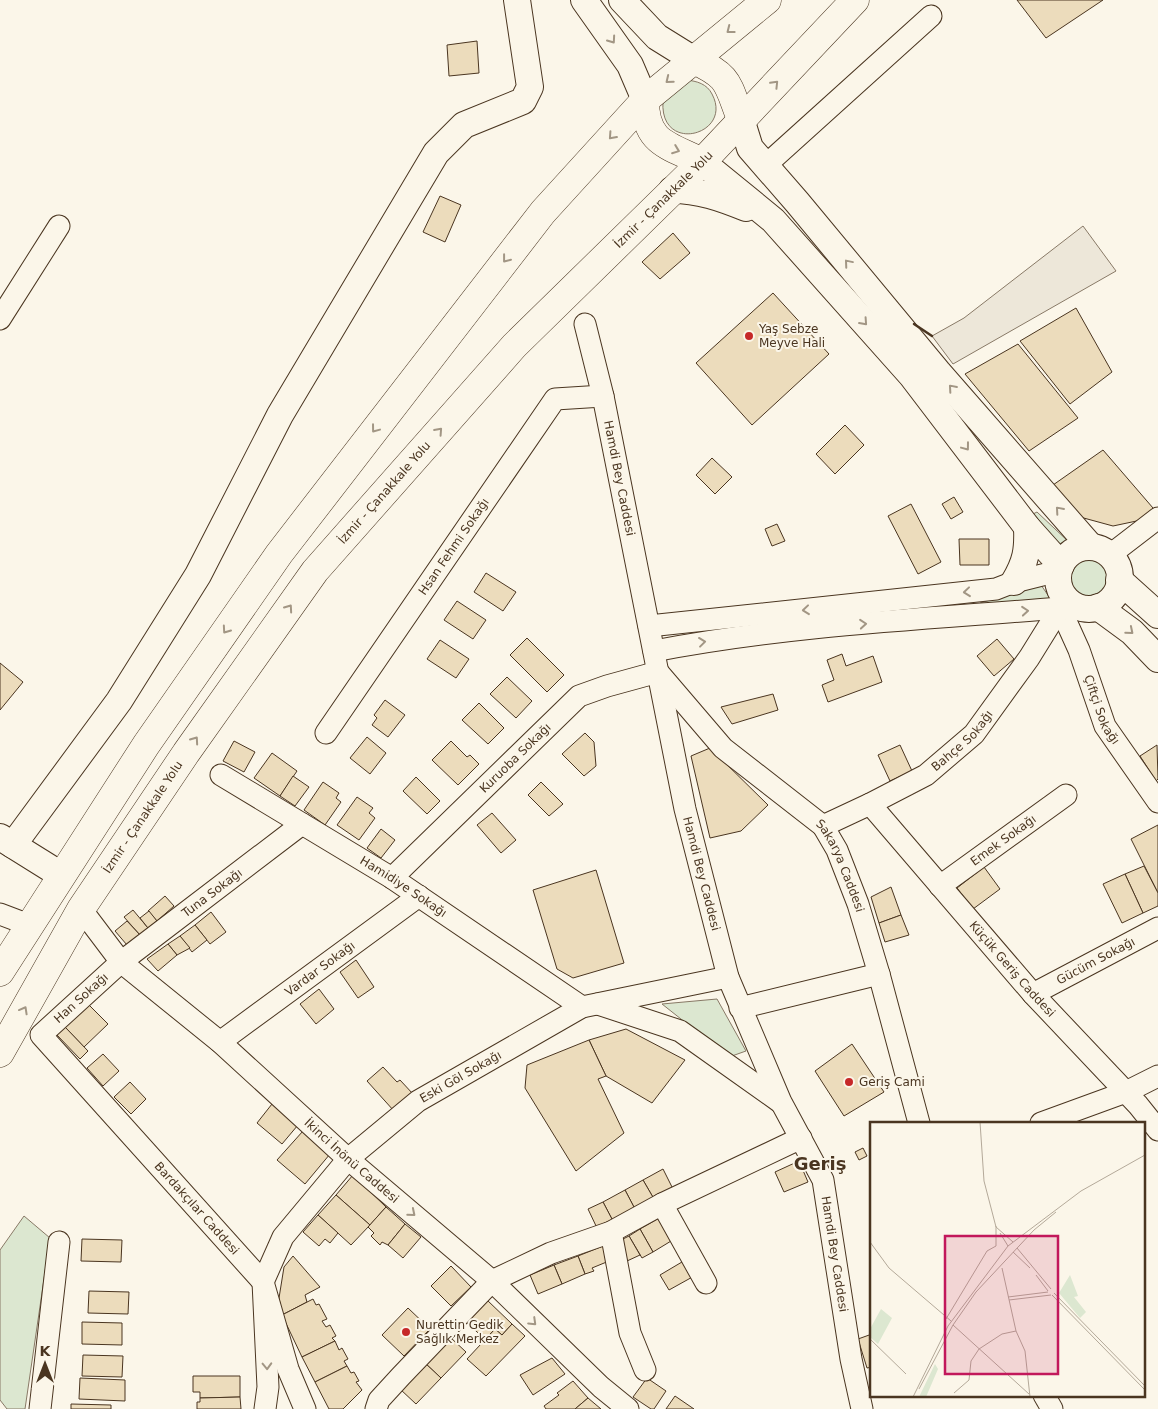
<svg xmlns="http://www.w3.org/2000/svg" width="1158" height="1409" viewBox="0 0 1158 1409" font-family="'DejaVu Sans',sans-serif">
<rect width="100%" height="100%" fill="#fbf6e9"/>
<g fill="#dce7d0" stroke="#887966">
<path d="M686,80c11,1 21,4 26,14 22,41 -53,61 -49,7z"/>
<polygon points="1037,512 1071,544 1058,554 1033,514"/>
<circle cx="1090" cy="578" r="21"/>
<polygon points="1041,585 1052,601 980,609 980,603"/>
<polygon points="717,999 746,1051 729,1057 662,1004"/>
<polygon points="24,1216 50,1238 25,1409 7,1409 0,1400 0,1250"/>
</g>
<polygon fill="#ede7d9" stroke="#887966" points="1083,226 1116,271 953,364 932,336 964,318"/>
<g fill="#ecdcbc" stroke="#4a3520">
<polygon points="1017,0 1103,0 1046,38"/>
<polygon points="477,41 479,73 449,76 447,45"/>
<polygon points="440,196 461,205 445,242 423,232"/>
<polygon points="673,233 690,253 660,279 642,262"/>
<polygon points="773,293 829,354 752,425 696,363"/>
<polygon points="1076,308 1112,372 1070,404 1020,341"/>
<polygon points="1018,344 1078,418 1029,451 965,374"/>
<polygon points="845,425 864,445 835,474 816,454"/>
<polygon points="1103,450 1153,508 1146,519 1113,526 1080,517 1053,485"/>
<polygon points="712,458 732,477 715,494 696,475"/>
<polygon points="954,497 963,512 951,519 942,504"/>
<polygon points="911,504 941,562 918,574 888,516"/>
<polygon points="777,524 785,541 772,546 765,529"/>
<polygon points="959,539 989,539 989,565 960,565"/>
<polygon points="486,573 516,592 503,611 474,592"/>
<polygon points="457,601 486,620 473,639 444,620"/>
<polygon points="527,638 564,675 547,692 510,655"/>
<polygon points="997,639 1014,659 994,676 977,656"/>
<polygon points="440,640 469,659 456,678 427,659"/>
<polygon points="842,654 846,666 873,656 882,682 828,702 822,685 834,680 827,660"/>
<polygon points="0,663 23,682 0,710"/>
<polygon points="507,677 532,701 516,718 490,694"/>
<polygon points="773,694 778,710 732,724 721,707"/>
<polygon points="385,700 405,715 388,737 372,725 377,718 374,715"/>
<polygon points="479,703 504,728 488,744 462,720"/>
<polygon points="585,733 594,742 596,766 584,776 562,754"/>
<polygon points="367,737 386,753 370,774 350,758"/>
<polygon points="234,741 255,752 244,772 223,761"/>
<polygon points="451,741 467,757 470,755 479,764 458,785 432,760"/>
<polygon points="900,745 912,771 890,781 878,755"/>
<polygon points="1157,745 1158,779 1156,781 1140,756"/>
<polygon points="710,748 768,805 741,831 710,838 691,756"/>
<polygon points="272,753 297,771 280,796 254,778"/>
<polygon points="293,776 309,787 295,806 280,796"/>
<polygon points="416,777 440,801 427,814 403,791"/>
<polygon points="323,782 339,793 336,798 341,802 325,825 304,810"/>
<polygon points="541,782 563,804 549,816 528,795"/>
<polygon points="357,797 373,808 369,813 375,818 359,840 337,825"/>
<polygon points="492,813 516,840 501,853 477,825"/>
<polygon points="1158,825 1158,893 1131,839"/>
<polygon points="381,829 395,840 381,858 367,848"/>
<polygon points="1144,866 1158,893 1158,906 1143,913 1125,874"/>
<polygon points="984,867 1000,889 973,909 957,888"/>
<polygon points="596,870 624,963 573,978 557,969 533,890"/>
<polygon points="1125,874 1143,913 1122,923 1103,884"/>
<polygon points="891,887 901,915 879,923 871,897"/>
<polygon points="165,896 174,906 157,921 148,911"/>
<polygon points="133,910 148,928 140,935 124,917"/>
<polygon points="149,911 157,921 148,928 140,918"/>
<polygon points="211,912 226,932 210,944 195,925"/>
<polygon points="901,915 909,935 885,942 879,923"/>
<polygon points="127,921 140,935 127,945 115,931"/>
<polygon points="195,925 207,940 192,952 180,936"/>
<polygon points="180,936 190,948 177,955 168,944"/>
<polygon points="168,944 177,955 158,971 147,959"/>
<polygon points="356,960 374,987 358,998 340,972"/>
<polygon points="319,989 334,1009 316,1024 300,1004"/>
<polygon points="89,1005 108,1024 84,1047 65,1027"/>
<polygon points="65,1027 88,1051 80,1059 57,1035"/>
<polygon points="626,1029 685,1060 652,1103 606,1076 589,1040"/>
<polygon points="589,1040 606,1076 598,1079 624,1133 576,1171 525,1088 527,1065"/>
<polygon points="852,1044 884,1092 844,1116 815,1071"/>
<polygon points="103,1054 119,1071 103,1086 87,1068"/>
<polygon points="383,1067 397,1082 400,1080 413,1094 394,1111 367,1081"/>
<polygon points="130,1082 146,1099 131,1114 114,1097"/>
<polygon points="272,1104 298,1125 282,1144 257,1123"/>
<polygon points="303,1131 330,1154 305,1184 277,1160"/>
<polygon points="863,1148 867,1156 859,1160 855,1152"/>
<polygon points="799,1161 808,1182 784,1192 775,1172"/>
<polygon points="663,1169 673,1189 654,1199 643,1180"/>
<polygon points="353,1175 386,1207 370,1225 336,1195"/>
<polygon points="643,1180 654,1199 635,1209 625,1190"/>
<polygon points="625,1190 635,1209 613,1221 603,1202"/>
<polygon points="336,1195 370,1225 351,1245 318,1215"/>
<polygon points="603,1202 613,1221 597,1228 588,1209"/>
<polygon points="386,1207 405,1224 388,1245 382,1242 380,1245 371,1236 374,1233 368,1227"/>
<polygon points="318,1215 338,1233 330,1243 325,1239 319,1246 303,1232"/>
<polygon points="663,1216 676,1238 653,1252 640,1229"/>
<polygon points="405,1224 421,1237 403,1258 388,1245"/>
<polygon points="640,1229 653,1252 642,1258 629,1236"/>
<polygon points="629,1236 640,1255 627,1261 621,1240"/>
<polygon points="82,1239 122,1240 121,1262 81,1261"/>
<polygon points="603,1246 609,1261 592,1268 594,1271 585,1274 578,1256"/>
<polygon points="293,1256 320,1287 305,1295 307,1302 282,1315 279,1298 284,1267"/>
<polygon points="578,1256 585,1274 562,1284 554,1265"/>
<polygon points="687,1259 696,1275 669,1290 660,1275"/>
<polygon points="554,1265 562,1284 538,1294 530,1275"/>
<polygon points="451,1266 471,1287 451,1306 431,1286"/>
<polygon points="89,1291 129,1292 128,1314 88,1313"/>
<polygon points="313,1299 316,1305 319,1304 327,1319 322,1321 326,1327 330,1325 336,1336 332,1338 335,1341 302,1357 282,1315"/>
<polygon points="487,1300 512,1324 502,1335 495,1329 485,1339 467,1323"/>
<polygon points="408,1308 430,1329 404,1356 382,1335"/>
<polygon points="82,1322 122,1323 122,1345 82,1344"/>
<polygon points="512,1324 525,1336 486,1376 467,1359 495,1329 502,1335"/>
<polygon points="872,1334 872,1367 867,1368 858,1339"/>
<polygon points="450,1337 466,1352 441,1378 425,1363"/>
<polygon points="335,1341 339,1350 342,1348 348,1359 344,1361 347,1366 315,1382 302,1357"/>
<polygon points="83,1355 123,1356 122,1377 82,1376"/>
<polygon points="552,1358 565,1374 533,1395 520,1375"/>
<polygon points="425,1363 441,1378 416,1404 400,1389"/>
<polygon points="347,1366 351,1373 354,1372 359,1381 356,1382 362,1390 343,1409 329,1409 315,1382"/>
<polygon points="193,1376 240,1376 240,1397 200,1398 200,1392 193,1392"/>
<polygon points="80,1378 125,1380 125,1401 79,1399"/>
<polygon points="647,1378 666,1391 654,1409 651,1409 633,1397"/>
<polygon points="573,1381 588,1398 575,1409 546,1409 544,1406 559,1395 557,1393"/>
<polygon points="675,1396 694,1409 666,1409"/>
<polygon points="240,1397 241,1409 197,1409 197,1402 200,1402 200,1398"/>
<polygon points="588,1398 601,1409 575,1409"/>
<polygon points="71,1404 111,1405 111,1409 71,1409"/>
</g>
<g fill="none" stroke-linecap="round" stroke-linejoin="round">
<g stroke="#4a3520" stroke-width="23">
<g id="minor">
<polyline points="766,165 931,16"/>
<polyline points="0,319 59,226"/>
<path id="s1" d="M585,324l18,72 82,413 43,168 53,125 42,78 28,179 11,50"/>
<polyline points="1110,555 1158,518"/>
<path id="s2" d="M1060,608l19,42 26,76 53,76"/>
<polyline points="649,626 996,589 1014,582 1058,571"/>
<path d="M654,651c134,-26 271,-32 406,-43h25"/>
<path id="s3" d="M326,733l229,-334 48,-3"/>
<path id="s4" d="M221,775l171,103 190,129"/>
<path id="s5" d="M870,804l163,190 105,111 20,25"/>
<path id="s6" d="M302,824l-181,138 -80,73 222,247 25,87 17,40"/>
<path id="s7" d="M823,826l47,-22 56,-29 48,-41 55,-76 31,-50"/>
<path id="s8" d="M392,878l187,-182 28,-10 51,-14 65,76 100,78 14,24 21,54 21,70 40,149"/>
<path id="s9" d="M940,886l126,-91"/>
<path id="s10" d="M81,909l40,53 99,80 128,117 144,122 109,106 27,22"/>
<polyline points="0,914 29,925"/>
<path id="s11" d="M1033,994l125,-66"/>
<polyline points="598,1004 680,1031 780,1102"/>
<polyline points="740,1008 879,974"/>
<path id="s12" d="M220,1042l199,-146"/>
<polyline points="1041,1123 1126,1092 1158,1076"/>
<polyline points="662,1204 706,1283"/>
<polyline points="611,1232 630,1333 645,1370"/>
<polyline points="1044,1395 1052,1409"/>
<polyline points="40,1409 59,1242"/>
<path id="s13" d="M265,1409l3,-22 -5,-105 20,-45 65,-78 70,-58 164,-94 146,-30"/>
<polyline points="376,1409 379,1400 401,1376 492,1281 551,1253 611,1232 662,1204 801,1138"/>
</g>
</g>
<g stroke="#4a3520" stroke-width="28">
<g id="major">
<polyline points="584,0 630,65 645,100"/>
<polyline points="622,0 657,37 694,60"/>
<polyline points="741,119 750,148 797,202 938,372 1091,547"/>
<polyline points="702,162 773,220 912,376 1027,527 1061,565"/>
<path d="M672,190c27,0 49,8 74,18"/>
<circle cx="1089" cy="578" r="31"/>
<polyline points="1119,580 1158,615"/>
<path d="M1014,582c12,-20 14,-32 13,-55"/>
<polyline points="1098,607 1132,632 1158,659"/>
<polyline points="0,837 61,875"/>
<polyline points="13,845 119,701 198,575 280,415 436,153 464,125 523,101 530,87 517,0"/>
</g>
</g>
<g stroke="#4a3520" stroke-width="29">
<g id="highway">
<path d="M694,60c37,17 33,24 47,59"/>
<path d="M645,100c0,44 24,45 57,62"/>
<polyline points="0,972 146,745 279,554 543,212 645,100 767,0"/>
<path id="s14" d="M0,1053l81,-144 105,-156 129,-182 199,-225 188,-184 153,-162"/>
</g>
</g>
<use href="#minor" stroke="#fbf6e9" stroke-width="21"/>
<use href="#major" stroke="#fbf6e9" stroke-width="26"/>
<use href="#highway" stroke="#fbf6e9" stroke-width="28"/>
<polyline stroke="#4a3520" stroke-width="2.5" points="914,324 932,336"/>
</g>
<defs><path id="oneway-chevron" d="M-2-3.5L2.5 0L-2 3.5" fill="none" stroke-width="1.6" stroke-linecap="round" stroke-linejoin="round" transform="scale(1.25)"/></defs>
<g stroke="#a29684">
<use href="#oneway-chevron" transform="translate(730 30) rotate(142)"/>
<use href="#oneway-chevron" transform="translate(612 40) rotate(55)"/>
<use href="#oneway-chevron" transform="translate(669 80) rotate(141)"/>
<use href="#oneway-chevron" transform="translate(775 84) rotate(-46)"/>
<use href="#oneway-chevron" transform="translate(612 136) rotate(132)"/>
<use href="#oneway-chevron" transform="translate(676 150) rotate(21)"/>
<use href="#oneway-chevron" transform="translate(506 259) rotate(128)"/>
<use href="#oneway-chevron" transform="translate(848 263) rotate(-130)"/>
<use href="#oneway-chevron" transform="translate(864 322) rotate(48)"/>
<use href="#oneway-chevron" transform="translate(952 388) rotate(-131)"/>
<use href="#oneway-chevron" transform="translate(375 429) rotate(127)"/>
<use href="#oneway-chevron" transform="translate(439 431) rotate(-48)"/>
<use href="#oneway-chevron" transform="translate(966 447) rotate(53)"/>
<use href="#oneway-chevron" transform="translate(1059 510) rotate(-131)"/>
<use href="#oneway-chevron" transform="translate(967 592) rotate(174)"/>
<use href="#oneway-chevron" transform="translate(289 608) rotate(-55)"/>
<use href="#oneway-chevron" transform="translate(806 610) rotate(174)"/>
<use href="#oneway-chevron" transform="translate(1025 611) rotate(-5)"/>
<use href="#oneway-chevron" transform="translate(863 624) rotate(-5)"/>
<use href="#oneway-chevron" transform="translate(226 630) rotate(125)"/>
<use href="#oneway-chevron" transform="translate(1130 631) rotate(40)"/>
<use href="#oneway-chevron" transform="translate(702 642) rotate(-7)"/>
<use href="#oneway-chevron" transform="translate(195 740) rotate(-55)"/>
<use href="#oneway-chevron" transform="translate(24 1010) rotate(-61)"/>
<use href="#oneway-chevron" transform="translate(412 1213) rotate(40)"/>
<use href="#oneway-chevron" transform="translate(533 1322) rotate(44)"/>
<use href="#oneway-chevron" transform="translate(267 1366) rotate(88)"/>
</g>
<g fill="#c62828" stroke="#fbf6e9" stroke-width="2">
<circle cx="749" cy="336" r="5"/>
<circle cx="849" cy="1082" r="5"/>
<circle cx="406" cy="1332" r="5"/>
</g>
<g text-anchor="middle" stroke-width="4" stroke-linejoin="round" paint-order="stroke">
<g font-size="12" fill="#4a3520" stroke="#fbf6e9">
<text dy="4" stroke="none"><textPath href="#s14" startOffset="1086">İzmir - Çanakkale Yolu</textPath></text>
<text dy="4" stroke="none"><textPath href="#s1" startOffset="158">Hamdi Bey Caddesi</textPath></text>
<text dy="4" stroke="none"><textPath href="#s14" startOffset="681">İzmir - Çanakkale Yolu</textPath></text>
<text dy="4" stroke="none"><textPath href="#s3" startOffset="226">Hsan Fehmi Sokağı</textPath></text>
<text dy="4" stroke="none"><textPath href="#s2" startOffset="110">Çiftçi Sokağı</textPath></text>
<text dy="4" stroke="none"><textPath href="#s7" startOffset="165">Bahçe Sokağı</textPath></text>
<text dy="4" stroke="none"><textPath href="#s8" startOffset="172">Kuruoba Sokağı</textPath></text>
<text dy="4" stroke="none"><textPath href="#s14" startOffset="276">İzmir - Çanakkale Yolu</textPath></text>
<text dy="4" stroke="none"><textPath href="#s9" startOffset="78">Emek Sokağı</textPath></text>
<text dy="4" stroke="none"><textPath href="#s8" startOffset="614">Sakarya Caddesi</textPath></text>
<text dy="4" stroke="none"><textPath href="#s1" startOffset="562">Hamdi Bey Caddesi</textPath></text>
<text dy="4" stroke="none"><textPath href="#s4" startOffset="214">Hamidiye Sokağı</textPath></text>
<text transform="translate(212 893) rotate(-37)" y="4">Tuna Sokağı</text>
<text dy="4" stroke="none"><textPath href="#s11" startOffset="71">Gücüm Sokağı</textPath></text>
<text dy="4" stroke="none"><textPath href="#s12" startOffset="124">Vardar Sokağı</textPath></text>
<text dy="4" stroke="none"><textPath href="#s5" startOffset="218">Küçük Geriş Caddesi</textPath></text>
<text transform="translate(81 998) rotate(-42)" y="4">Han Sokağı</text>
<text dy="4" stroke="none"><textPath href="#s13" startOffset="418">Eski Göl Sokağı</textPath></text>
<text dy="4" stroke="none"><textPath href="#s10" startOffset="371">İkinci İnönü Caddesi</textPath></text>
<text dy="4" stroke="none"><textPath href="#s6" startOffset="569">Bardakçılar Caddesi</textPath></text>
<text dy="4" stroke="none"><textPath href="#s1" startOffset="968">Hamdi Bey Caddesi</textPath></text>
</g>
<g font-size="12" fill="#4a3520" stroke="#fbf6e9" text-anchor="start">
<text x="759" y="333">Yaş Sebze<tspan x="759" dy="14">Meyve Hali</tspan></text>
<text x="859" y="1086">Geriş Cami</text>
<text x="416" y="1329">Nurettin Gedik<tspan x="416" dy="14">Sağlık Merkez</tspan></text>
</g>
<g font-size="18" font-weight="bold" fill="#4a3520" stroke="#fbf6e9">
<text x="820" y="1170">Geriş</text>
</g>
</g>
<g transform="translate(870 1122)">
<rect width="275" height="275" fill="#fbf6e9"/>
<path d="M200,153l8,21 -4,1 12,15 -6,6 -21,-25zM11,187l11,9 -14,26 -8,-7v-8zM65,242l3,5 -12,28h-7z" fill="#dce7d0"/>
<path fill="none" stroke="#b4a999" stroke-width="1" d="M110,0l4,59 12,46M126,105l17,15M130,111l8,13M0,120l19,26 62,53M147,126l34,41M143,130l17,16M132,146l14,63 9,20 5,46M166,153l12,16M184,171l91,93M182,173l93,95M138,175l40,-5M139,178l42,-5M76,197l41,-68 9,-5v-20M83,203l76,69M0,217l36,35M49,267l34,-64 23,-33 58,-62 22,-18M84,271l15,-13 2,-19 8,-12 23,-15 14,-3M43,275l35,-71 60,-80 73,-55 64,-36"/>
<path fill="#c2185b" fill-opacity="0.15" stroke="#c2185b" stroke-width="2.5" d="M75,114h113v138h-113z"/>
<rect width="275" height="275" fill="none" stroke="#4a3520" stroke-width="2.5"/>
</g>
<g transform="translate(45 1364)" stroke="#fbf6e9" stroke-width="4" paint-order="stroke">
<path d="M0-4L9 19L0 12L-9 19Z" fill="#4a3520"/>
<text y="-8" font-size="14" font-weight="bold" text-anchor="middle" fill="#4a3520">K</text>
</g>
</svg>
